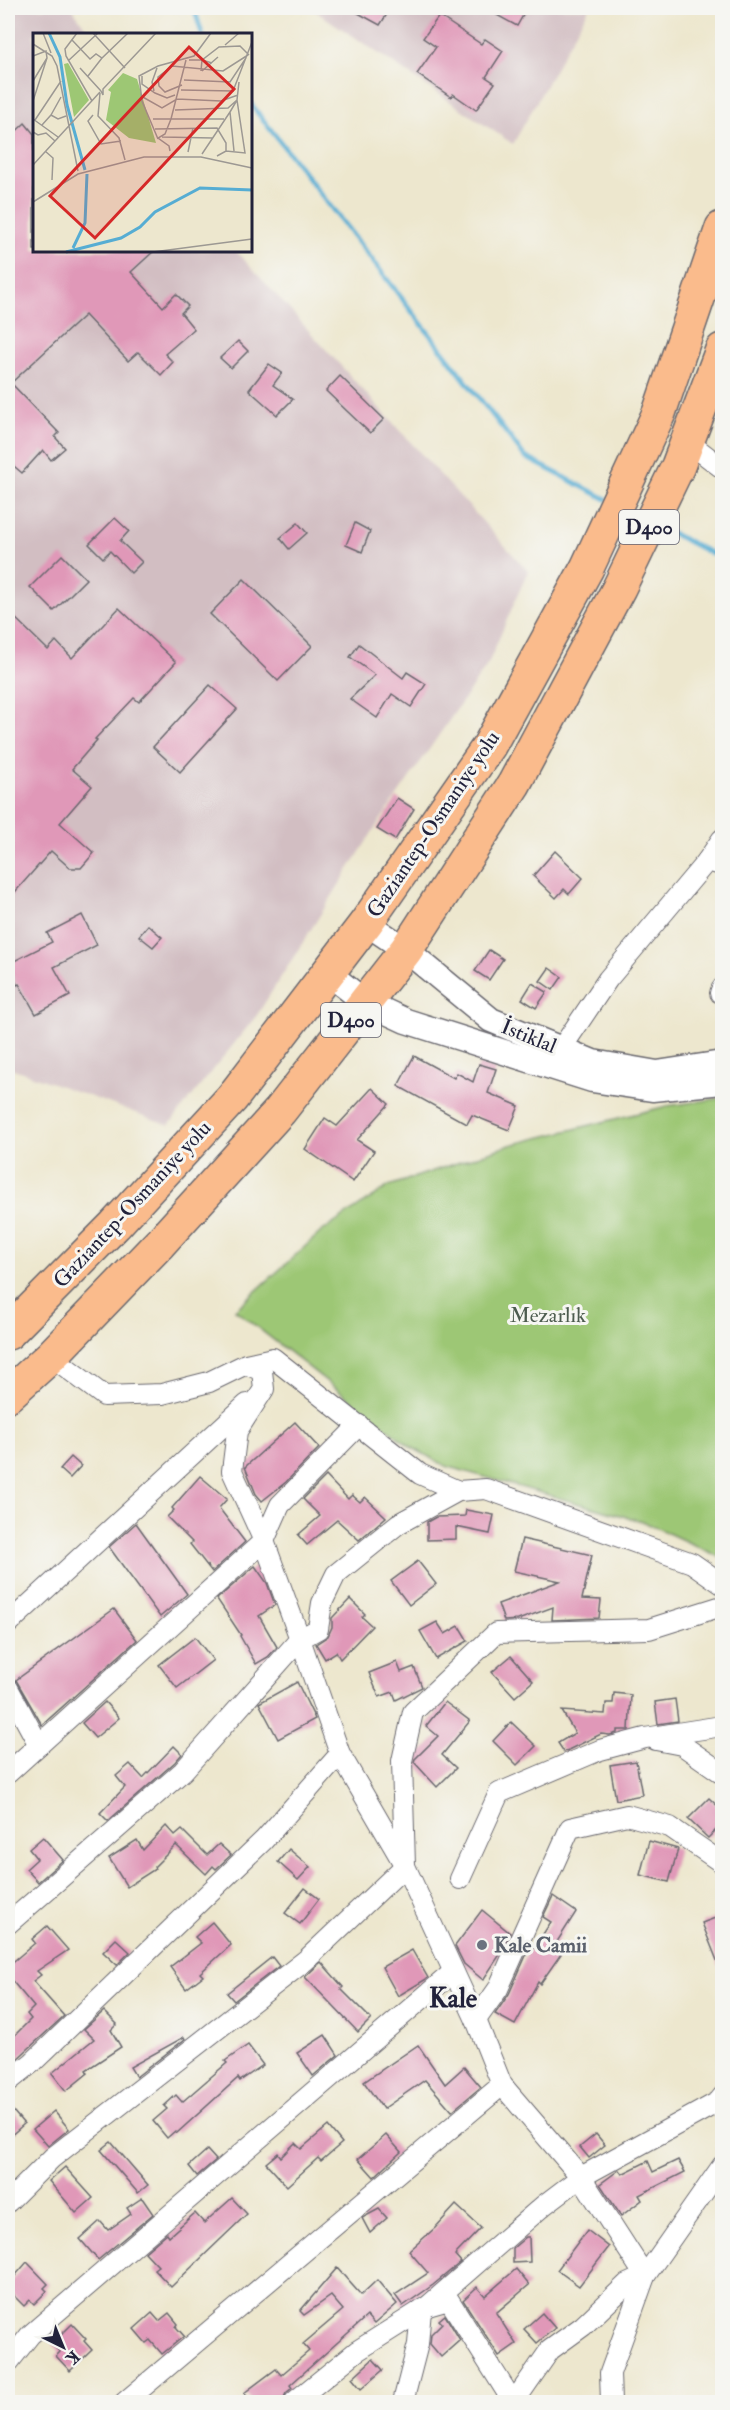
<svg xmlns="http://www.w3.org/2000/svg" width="730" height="2410" viewBox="0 0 730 2410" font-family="'IM FELL Double Pica',serif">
<rect width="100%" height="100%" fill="#f6f6f2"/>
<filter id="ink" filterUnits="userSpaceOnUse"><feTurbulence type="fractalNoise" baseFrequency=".0167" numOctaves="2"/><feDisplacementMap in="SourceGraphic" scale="12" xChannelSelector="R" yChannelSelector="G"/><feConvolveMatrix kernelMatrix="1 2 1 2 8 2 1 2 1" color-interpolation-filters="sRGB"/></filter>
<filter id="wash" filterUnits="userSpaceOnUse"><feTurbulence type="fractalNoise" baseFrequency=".008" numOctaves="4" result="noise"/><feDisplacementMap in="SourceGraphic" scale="24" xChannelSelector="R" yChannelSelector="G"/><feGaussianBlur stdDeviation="1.35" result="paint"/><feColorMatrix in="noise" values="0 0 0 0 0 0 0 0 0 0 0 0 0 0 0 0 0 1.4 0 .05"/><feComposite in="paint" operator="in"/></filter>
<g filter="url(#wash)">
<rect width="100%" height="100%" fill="#ede7ce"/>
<g fill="#d2bec2">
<polygon points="13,8 72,8 90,34 34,34 34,250 236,251 528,571 488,664 375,828 257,1015 169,1125 8,1067 8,14"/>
<polygon points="311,8 589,8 513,144"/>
</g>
<polygon fill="#9dc774" stroke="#607458" stroke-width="1.5" points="722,1098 722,1558 644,1522 446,1466 411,1447 235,1310 321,1232 389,1186 510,1145 667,1106"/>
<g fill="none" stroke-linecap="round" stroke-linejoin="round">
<g stroke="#56add3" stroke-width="5">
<polyline points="194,8 202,34"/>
<polyline points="250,103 525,457 606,499"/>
<polyline points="660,527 722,559"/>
</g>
</g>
<g id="blocks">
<g fill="#e098b8">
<polygon points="349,8 391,8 380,25"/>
<polygon points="484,8 527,8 517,26"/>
<polygon points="439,16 481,44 485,39 503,51 486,77 495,83 476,110 453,94 451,97 417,74 436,47 423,38"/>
<polygon points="25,123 34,134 34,250 155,250 131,272 163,307 176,294 188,306 181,313 194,329 165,354 173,362 161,375 138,352 128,361 85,315 11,383 59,433 55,437 65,448 51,460 43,450 22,473 8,461 8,139"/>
<polygon points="238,341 248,351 231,368 220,358"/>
<polygon points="269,364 282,373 273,385 293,399 277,415 249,390"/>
<polygon points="340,376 384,419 370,433 326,391"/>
<polygon points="115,518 129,531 120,541 142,562 131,573 110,551 103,558 89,544"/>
<polygon points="298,523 307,533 289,549 280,538"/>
<polygon points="355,523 370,531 362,552 346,545"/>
<polygon points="62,555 86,579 54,611 30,587"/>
<polygon points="244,579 312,646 278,681 210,614"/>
<polygon points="119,608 176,662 139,702 134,698 95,739 97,740 72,769 92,786 60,823 94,853 81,868 70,868 51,851 8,900 8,611 48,650 56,641 72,658"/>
<polygon points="359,644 403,678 407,672 426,684 411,707 392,694 377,718 350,699 375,675 350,657"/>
<polygon points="210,685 237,709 180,772 153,747"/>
<polygon points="397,798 414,809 395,840 377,829"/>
<polygon points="555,851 583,878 569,894 564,889 556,898 533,876"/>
<polygon points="82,915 97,945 54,967 70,996 36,1014 19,984 17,985 8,964 52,942 47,933"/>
<polygon points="148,925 162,937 153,947 139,936"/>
<polygon points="489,950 503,959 489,980 475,971"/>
<polygon points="549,968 562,977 553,990 540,981"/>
<polygon points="532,983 547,992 536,1008 522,999"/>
<polygon points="414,1056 454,1078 457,1073 473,1082 479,1064 496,1069 488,1093 519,1106 509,1130 472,1115 467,1124 398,1086"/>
<polygon points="372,1088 389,1104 357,1140 374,1151 353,1182 305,1149 325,1118 337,1126"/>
<polygon points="295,1422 319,1448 286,1482 262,1501 256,1494 245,1467"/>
<polygon points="71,1457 81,1466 70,1478 60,1469"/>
<polygon points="200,1476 227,1499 219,1508 245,1542 212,1572 190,1544 192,1542 167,1517 174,1510 172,1508"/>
<polygon points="326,1476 348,1499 352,1495 360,1502 365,1497 386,1517 359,1540 337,1520 307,1545 298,1535 320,1516 303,1499"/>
<polygon points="466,1510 494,1515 490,1534 456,1527 456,1539 427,1540 427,1522 436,1517 465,1516"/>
<polygon points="136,1523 187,1594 160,1617 109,1547"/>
<polygon points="522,1539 592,1555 582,1599 601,1600 599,1618 552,1620 553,1607 518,1620 504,1621 498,1604 560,1581 514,1571"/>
<polygon points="418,1561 436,1584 409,1605 391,1581"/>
<polygon points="255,1566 267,1583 275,1605 259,1616 277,1647 268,1657 256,1664 240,1636 241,1635 217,1599"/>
<polygon points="350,1599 365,1614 362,1617 372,1626 340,1659 336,1652 325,1659 316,1644 328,1636 332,1627 332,1618"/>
<polygon points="114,1609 137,1640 42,1725 16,1680"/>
<polygon points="437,1622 445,1634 459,1626 468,1641 436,1659 420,1631"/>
<polygon points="195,1637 213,1660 177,1688 159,1665"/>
<polygon points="511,1656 533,1681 515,1697 492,1672"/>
<polygon points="397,1662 401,1672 414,1667 422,1687 396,1700 393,1692 379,1697 369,1673"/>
<polygon points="297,1682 315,1719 278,1739 259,1703"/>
<polygon points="614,1693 631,1695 629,1730 617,1730 617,1733 610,1735 601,1734 564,1752 558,1743 575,1733 562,1711 605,1714 606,1703 613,1703"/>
<polygon points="675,1699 678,1721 658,1724 655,1702"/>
<polygon points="105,1702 119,1718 95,1738 82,1723"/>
<polygon points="445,1702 470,1721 442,1755 456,1768 437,1787 414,1762 415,1759 438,1736 426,1726"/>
<polygon points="511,1722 536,1746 517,1765 493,1741"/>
<polygon points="174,1746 182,1754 175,1762 108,1821 100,1813 125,1787 116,1776 130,1764 143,1778"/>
<polygon points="636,1761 642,1795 616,1800 610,1765"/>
<polygon points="709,1798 723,1811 723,1823 708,1838 688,1819"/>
<polygon points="166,1826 175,1836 182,1830 207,1855 219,1844 231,1855 216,1869 213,1866 206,1874 176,1845 154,1867 155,1869 127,1887 109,1858 137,1840 143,1850"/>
<polygon points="43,1837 63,1860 38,1882 26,1869 37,1859 29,1849"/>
<polygon points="649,1841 678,1849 669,1882 640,1875"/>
<polygon points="289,1849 310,1867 298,1880 278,1862"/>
<polygon points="305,1888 319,1899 300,1924 285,1913"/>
<polygon points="553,1896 576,1912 553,1948 561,1954 540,1984 538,1982 515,2025 495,2014 509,1994 529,1949 532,1951 551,1922 543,1917"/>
<polygon points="482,1910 510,1933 499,1956 483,1980 464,1964 455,1946"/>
<polygon points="723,1915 723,1973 722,1973 702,1923"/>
<polygon points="212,1922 231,1945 200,1973 203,1976 186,1989 170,1967 201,1943 195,1937"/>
<polygon points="47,1926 68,1950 37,1971 41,1975 33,1981 64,2016 15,2061 8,2053 8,2042 31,2019 27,2014 34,2007 8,1976 8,1966 35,1943 32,1939"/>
<polygon points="116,1939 130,1952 117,1965 103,1952"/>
<polygon points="412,1950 428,1978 398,1996 382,1967"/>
<polygon points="272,1957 279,1966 234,2001 227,1993"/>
<polygon points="321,1962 343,1987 341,1989 371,2019 358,2032 305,1977"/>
<polygon points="104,2011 117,2024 111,2030 121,2047 86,2070 88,2073 66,2091 52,2073 94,2039 84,2029"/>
<polygon points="325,2035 338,2055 313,2076 297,2053"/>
<polygon points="184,2037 185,2039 136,2077 130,2067"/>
<polygon points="248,2045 263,2065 240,2081 238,2078 177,2133 175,2131 167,2138 153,2121 167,2109 164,2106 176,2095 182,2102 227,2063 225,2061"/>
<polygon points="418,2045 445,2084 464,2067 481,2087 452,2111 425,2080 383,2109 364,2082"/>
<polygon points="8,2105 24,2124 8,2138"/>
<polygon points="54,2111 69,2129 48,2146 33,2129"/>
<polygon points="328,2126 342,2143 321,2161 318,2158 287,2186 266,2163 278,2153 281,2157 295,2143 301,2149"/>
<polygon points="596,2134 605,2145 589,2158 580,2147"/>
<polygon points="386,2135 401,2152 374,2177 358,2159"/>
<polygon points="111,2142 148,2185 138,2193 101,2150"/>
<polygon points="207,2150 216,2160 197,2176 189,2166"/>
<polygon points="678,2160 685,2172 639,2195 642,2200 621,2216 600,2184 619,2170 622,2174 648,2161 653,2172"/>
<polygon points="65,2167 93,2198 76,2213 49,2181"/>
<polygon points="142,2198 153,2214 98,2260 80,2239 100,2221 108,2230 131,2214 127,2208"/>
<polygon points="232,2198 247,2214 171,2287 154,2269 158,2266 145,2252 167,2233 169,2236 195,2213 204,2223"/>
<polygon points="456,2205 481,2228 455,2255 461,2262 433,2285 403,2306 395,2295 428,2273 409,2251 435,2228"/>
<polygon points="379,2209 387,2218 370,2233 362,2218"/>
<polygon points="587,2230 609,2247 579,2286 557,2270"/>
<polygon points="526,2237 529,2237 530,2262 513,2263 513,2248"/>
<polygon points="27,2262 48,2284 44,2288 47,2291 34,2304 30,2300 24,2306 8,2290 8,2284"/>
<polygon points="337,2268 361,2295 377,2280 397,2304 374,2324 367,2316 290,2385 292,2388 286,2393 282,2403 253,2403 244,2393 276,2369 281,2375 309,2351 303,2344 343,2310 331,2296 304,2315 300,2311"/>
<polygon points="516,2269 529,2285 496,2313 516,2344 499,2356 463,2300 477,2287 485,2296"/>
<polygon points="152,2313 159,2321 169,2313 178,2324 176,2327 184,2336 162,2354 150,2340 146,2343 134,2329"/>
<polygon points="542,2313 555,2328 537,2343 524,2329"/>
<polygon points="445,2315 460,2340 441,2357 430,2344 431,2334 442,2323 439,2320"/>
<polygon points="72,2324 86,2339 84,2341 92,2350 70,2371 56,2356 60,2352 52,2344"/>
<polygon points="373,2359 383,2370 361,2389 352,2378"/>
</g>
</g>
</g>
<g filter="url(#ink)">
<use href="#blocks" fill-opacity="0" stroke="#69676e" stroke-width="1.5"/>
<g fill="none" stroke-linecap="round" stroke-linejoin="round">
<g stroke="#69676e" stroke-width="22">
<g id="minor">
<polyline points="687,441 722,468"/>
<polyline points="707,861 722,839"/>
<polyline points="720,993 722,988"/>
<polyline points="561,1049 608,979 707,861 722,865"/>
<polyline points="246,1364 273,1358 420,1474 458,1491 486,1489 692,1563 722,1584"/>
<polyline points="458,1491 398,1524 336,1574 322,1603 318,1629 300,1639 340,1754 405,1866 476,2020 502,2085 581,2177 645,2276"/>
<polyline points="8,1624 247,1404"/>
<polyline points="8,1688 39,1745"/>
<polyline points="656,1740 682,1745 722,1773"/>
<polyline points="8,1773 264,1541 280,1505 359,1425"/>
<polyline points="460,1879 499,1793 600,1750 645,1738 722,1726"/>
<polyline points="8,1924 183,1771 300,1639 264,1541 232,1471 237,1431 264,1389 262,1371 246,1364 209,1382 162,1394 104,1396 51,1356"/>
<polyline points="476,2020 498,1989 570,1828 627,1815 670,1827 722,1863"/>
<polyline points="8,2082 33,2062 264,1840 340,1754"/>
<polyline points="8,2202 52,2158 306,1960 405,1866 402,1761 413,1712 496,1633 649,1629 722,1606"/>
<polyline points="428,2306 449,2300 513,2402"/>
<polyline points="8,2363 30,2335 453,1972"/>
<polyline points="125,2402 502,2085"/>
<polyline points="294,2402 357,2351 428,2306 544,2205 581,2177 718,2102 722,2097"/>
<polyline points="403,2402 418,2344 421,2310"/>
<polyline points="514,2402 550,2350 583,2326 627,2284 645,2276"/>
<polyline points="611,2402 610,2373 645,2276 722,2166"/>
</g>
</g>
<g stroke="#69676e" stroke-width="27">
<g id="tertiary">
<polyline points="366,923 406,950 491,1020 593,1062 657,1073 722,1063"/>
<polyline points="328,973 365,1002 406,1021 592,1080 652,1089 722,1082"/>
</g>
</g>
<g stroke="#69676e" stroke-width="36">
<g id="trunk">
<polyline points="8,1333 115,1225 232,1098 366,923 489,746 587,568 659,413 722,228"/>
<polyline points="8,1395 51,1356 160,1243 280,1111 406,950 514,784 619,588 678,466 722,350"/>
</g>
</g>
<use href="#minor" stroke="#fff" stroke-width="20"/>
<use href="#tertiary" stroke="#fff" stroke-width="24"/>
<use href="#trunk" stroke="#fabb8c" stroke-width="33"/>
</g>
</g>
<circle fill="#6b7280" stroke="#f6f6f2" stroke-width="2" cx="482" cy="1945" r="6"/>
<g text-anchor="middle" stroke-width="6" stroke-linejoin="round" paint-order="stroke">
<g fill="#f6f6f2" stroke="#626272" stroke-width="1.5">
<rect x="619" y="510" width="60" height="34" rx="4.5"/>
<rect x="321" y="1003" width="60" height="34" rx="4.5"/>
</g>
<g font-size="20" font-weight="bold" fill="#22223b">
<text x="649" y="534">D400</text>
<text x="351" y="1027">D400</text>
</g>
<g font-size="21" fill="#22223b" stroke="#f6f6f2">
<text transform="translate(433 824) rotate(-56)" y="7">Gaziantep-Osmaniye yolu</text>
<text transform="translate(529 1036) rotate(22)" y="7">İstiklal</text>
<text transform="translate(132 1204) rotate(-47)" y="7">Gaziantep-Osmaniye yolu</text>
</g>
<g font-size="21" fill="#4d5c4f" stroke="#f6f6f2">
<text x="548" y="1322">Mezarlık</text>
</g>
<g font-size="21" font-weight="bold" fill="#5b616d" stroke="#f6f6f2" text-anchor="start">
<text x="494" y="1952">Kale Camii</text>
</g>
<g font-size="27" font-weight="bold" fill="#22223b" stroke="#f6f6f2">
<text x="453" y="2007">Kale</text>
</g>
</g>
<g transform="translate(33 33)">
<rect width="219" height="219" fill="#ede7ce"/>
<path d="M35,30l21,37 -15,17 -10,-53zM90,40l14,6 19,64 -27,-5 -23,-18 5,-28 -3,-2z" fill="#9dc774"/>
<path fill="none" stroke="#56add3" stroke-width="3" d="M16,0l11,24 7,48 18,65M40,215l12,-25 2,-49M33,219l55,-14 19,-11 15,-15 45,-24 52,2"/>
<path fill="none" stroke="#9c9893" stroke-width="1.5" d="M10,0l8,20M44,0l-12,16 1,7 26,45M60,0l32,35M39,7l18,19 6,-5 6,4 26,-25M0,11l19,12 5,10 21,105M192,12l14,-12M0,23l13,-5 1,7 -14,43M156,27h13l17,-13 21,-1 9,9M35,28l30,-28M47,35l21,23M168,38l1,-11 10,3M169,38l16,-14M55,43l14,-18M109,43v8l13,9 12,5 8,-3M151,47l46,2 16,-24M0,48l14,-23M149,52l-17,7 -6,-6 -1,-9 14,-11 51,5 25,-16M148,57l52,1 19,-49M68,58l2,4v-6l53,-56M121,58l-2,-9 5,-14M67,60l-2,23 21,22 6,22M108,63l21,12 15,-9 44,2 17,-6M142,77l53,-2 9,-8 -7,12 4,39M18,82l10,-18M60,82l-5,6 13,23 20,-3M0,86l25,18M120,86h18l15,-59M2,87l26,-39M9,92l9,-10 7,4 8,-3M122,96l62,-1 9,15v8M0,99l5,3 8,-2 9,8M129,104l51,1M125,106l-16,-38 -3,-25 19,-10 36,-10 17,-23M12,118l8,7 -1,22M137,118l-1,-5 -11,-8 7,-4 6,-15h53M155,119l5,-24M169,121l28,-42M184,123l9,-5 19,2 -8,-53 2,-18M0,132l67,-73M0,169l45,-28 66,-17h57l51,11M120,219l99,-13"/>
<path fill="#d62828" fill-opacity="0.15" stroke="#d62828" stroke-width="3" d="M156,14l45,42 -139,149 -45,-42z"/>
<rect width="219" height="219" fill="none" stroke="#22223b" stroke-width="3"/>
</g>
<rect width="730" height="2410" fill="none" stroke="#f6f6f2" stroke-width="30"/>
<g transform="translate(63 2347) rotate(137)" stroke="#f6f6f2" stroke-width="4.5" paint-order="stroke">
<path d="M0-4.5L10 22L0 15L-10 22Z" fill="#22223b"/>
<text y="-9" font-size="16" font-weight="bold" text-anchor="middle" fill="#22223b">K</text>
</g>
</svg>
